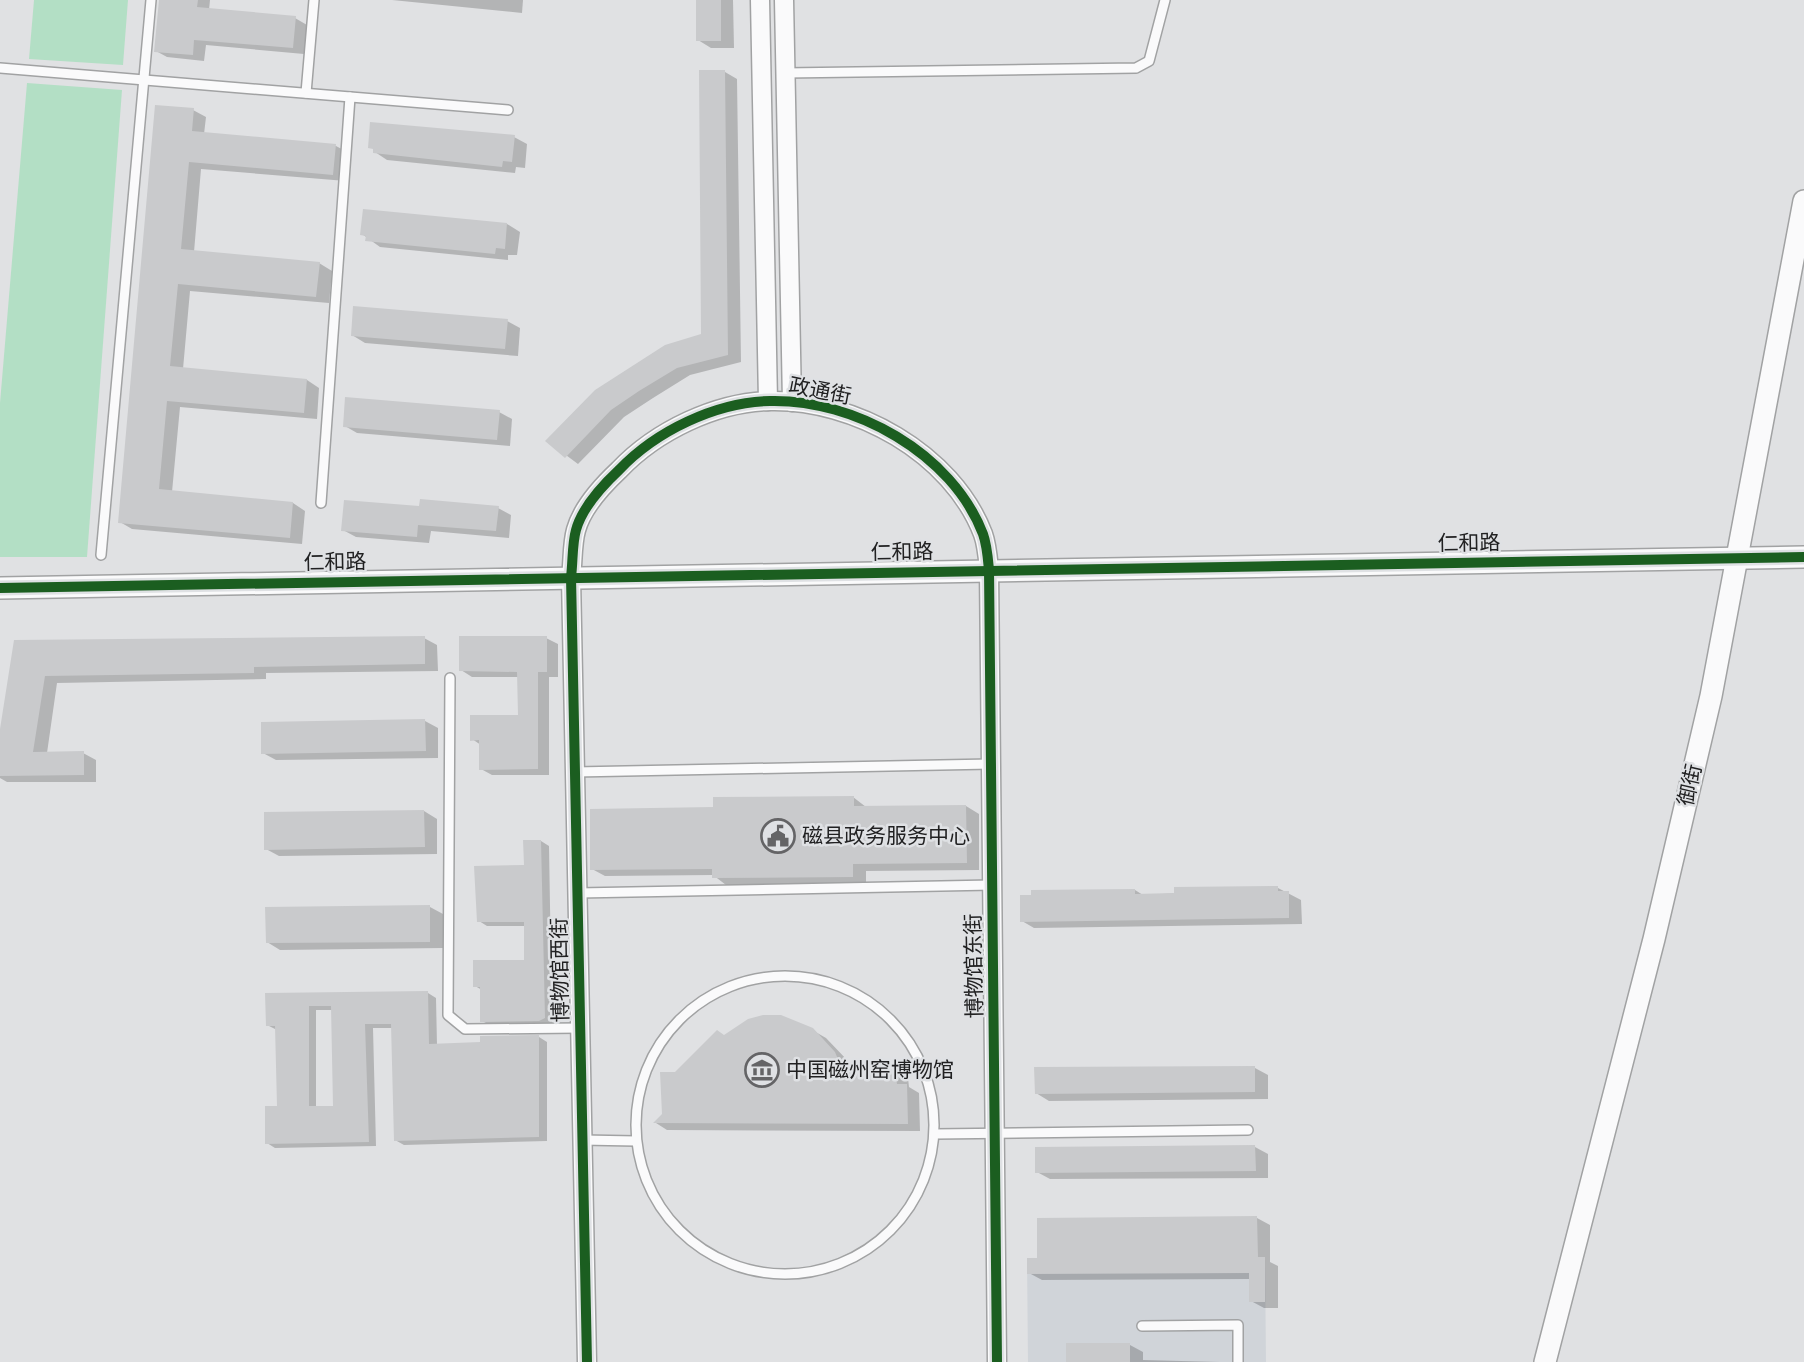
<svg xmlns="http://www.w3.org/2000/svg" width="1804" height="1362" viewBox="0 0 1804 1362" font-family="Rubik,'Noto Sans SC',sans-serif">
<rect width="100%" height="100%" fill="#e0e1e3"/>
<polygon fill="#d0d4d9" points="1265,1257 1266,1362 1028,1362 1027,1258"/>
<g fill="#b3dfc5">
<polygon points="34,0 128,0 123,65 29,59"/>
<polygon points="27,83 122,90 87,557 0,557 0,403"/>
</g>
<g fill="#0003" fill-rule="evenodd">
<polygon points="160,0 210,0 209,10 295,18 307,25 304,54 206,45 204,61 167,57 156,51"/>
<polygon points="392,0 523,0 522,13"/>
<polygon points="697,0 733,0 734,48 711,48 698,40"/>
<polygon points="725,72 737,79 741,362 690,375 653,398 624,417 578,464 547,441 703,336"/>
<polygon points="193,110 206,117 204,134 336,146 349,153 346,181 201,169 194,252 319,263 332,271 329,303 190,291 183,369 307,380 319,388 317,419 180,407 172,492 293,503 305,511 302,544 132,529 120,522"/>
<polygon points="514,137 527,144 525,168 516,167 515,173 387,160 375,152"/>
<polygon points="507,224 520,232 517,255 508,255 508,260 380,247 362,234"/>
<polygon points="507,321 520,328 518,356 365,343 352,335"/>
<polygon points="499,412 512,419 510,446 357,433 345,426"/>
<polygon points="421,508 498,508 511,515 509,538 431,531 429,543 356,537 343,530"/>
<polygon points="424,638 437,645 438,671 266,673 266,679 57,683 47,753 83,753 96,760 96,782 7,782 0,778 0,741 15,642"/>
<polygon points="546,638 558,644 558,677 549,677 549,775 492,775 481,769 481,745 472,739 519,717 519,677 472,677 461,670"/>
<polygon points="425,721 438,728 438,758 276,760 263,753"/>
<polygon points="853,797 866,807 966,806 979,814 979,870 866,871 866,883 726,885 713,875 605,876 592,869 715,809"/>
<polygon points="424,811 437,819 437,854 279,856 266,849"/>
<polygon points="541,841 549,846 552,1023 490,1025 482,1021 482,990 475,986 526,962 526,926 487,926 479,921 525,867"/>
<polygon points="1278,888 1301,900 1302,924 1034,928 1022,921 1135,890 1143,895"/>
<polygon points="430,907 443,914 443,948 280,950 267,942"/>
<path d="M428,993l8,5 1,47 45,-1 57,-7 8,5v99l-143,4 -9,-5 -2,-112h-20l3,118 -101,2 -8,-5 11,-35 -1,-78 -10,-5v-30zM316,1010h17l2,98h-19z"/>
<polygon points="812,1030 826,1038 848,1061 853,1075 895,1071 908,1078 909,1087 919,1093 920,1131 667,1130 656,1123 664,1114 676,1074 725,1037"/>
<polygon points="1255,1068 1268,1075 1268,1099 1049,1101 1036,1093"/>
<polygon points="1255,1147 1268,1154 1268,1178 1050,1179 1037,1172"/>
<polygon points="1257,1218 1270,1225 1270,1262 1278,1266 1278,1308 1264,1308 1251,1301 1251,1279 1042,1280 1029,1273 1039,1260"/>
<polygon points="1130,1345 1143,1352 1143,1360 1220,1362 1068,1362"/>
</g>
<g fill="#c9cacc" fill-rule="evenodd">
<polygon points="159,0 198,0 197,7 296,16 293,48 194,40 193,55 154,52"/>
<rect x="696" y="0" width="25" height="41"/>
<polygon points="699,70 725,70 728,355 677,368 639,391 611,410 565,458 545,441 595,390 665,345 701,334"/>
<polygon points="155,105 194,108 192,131 336,144 333,175 189,162 181,249 320,262 316,297 178,284 170,366 307,379 304,413 167,401 159,489 293,502 290,538 118,523"/>
<polygon points="370,122 515,135 512,162 503,161 502,167 373,153 373,149 368,148"/>
<polygon points="363,209 507,223 505,249 496,248 495,254 365,241 366,236 360,235"/>
<polygon points="353,306 508,319 505,349 351,336"/>
<polygon points="345,397 500,410 497,440 343,427"/>
<polygon points="420,499 499,506 496,531 418,525 417,537 341,531 344,500 419,506"/>
<polygon points="425,636 425,664 254,667 254,673 45,676 33,752 84,751 84,775 0,776 0,729 14,640"/>
<polygon points="459,636 547,636 547,672 538,672 538,769 479,770 479,740 470,741 470,715 518,715 517,672 459,671"/>
<polygon points="425,719 426,751 261,754 261,722"/>
<polygon points="854,796 854,806 966,805 967,863 853,864 853,877 712,878 712,869 590,870 590,809 713,807 713,797"/>
<polygon points="424,810 425,847 264,850 264,812"/>
<polygon points="523,840 541,840 545,1018 539,1021 480,1022 480,987 473,987 473,960 524,960 524,922 477,922 474,866 524,865"/>
<polygon points="1278,886 1278,891 1289,891 1289,918 1020,922 1020,895 1031,895 1031,890 1135,889 1135,894 1174,893 1174,887"/>
<polygon points="430,905 430,942 266,943 265,907"/>
<path d="M428,991l1,53 51,-2v-6l59,-1v102l-145,4 -3,-117h-26l4,118 -104,2v-38h12l-2,-80h-9l-1,-33zM309,1006h22l2,100h-24z"/>
<polygon points="763,1015 781,1015 813,1028 835,1052 844,1074 895,1069 897,1084 907,1084 908,1124 653,1123 662,1114 660,1072 675,1072 717,1030 724,1035 748,1019"/>
<polygon points="1255,1066 1255,1092 1035,1094 1034,1067"/>
<polygon points="1255,1145 1256,1171 1035,1173 1035,1147"/>
<polygon points="1257,1216 1258,1257 1265,1257 1265,1302 1249,1302 1249,1273 1027,1274 1027,1258 1037,1258 1037,1218"/>
<rect x="1066" y="1343" width="64" height="19"/>
</g>
<g fill="none" stroke-linecap="round" stroke-linejoin="round">
<g stroke="#a1a2a3" stroke-width="12">
<g id="service">
<polyline points="0,68 508,110"/>
<polyline points="785,73 1136,68 1149,61 1165,0"/>
<polyline points="306,93 314,0"/>
<polyline points="321,503 350,97"/>
<polyline points="101,555 151,0"/>
<polyline points="450,678 448,1015 465,1029 580,1028"/>
<polyline points="575,772 991,764"/>
<polyline points="578,893 992,885"/>
<circle cx="785" cy="1125" r="149"/>
<polyline points="935,1134 1248,1130"/>
<polyline points="582,1140 636,1141"/>
<polyline points="1142,1326 1238,1325 1238,1362"/>
</g>
</g>
<g stroke="#a1a2a3" stroke-width="21">
<g id="minor">
<polyline points="760,0 768,401"/>
<polyline points="784,0 792,402"/>
<path d="M587,1362l-16,-785c2,-15 1,-33 5,-47 6,-22 27,-45 43,-60 37,-39 97,-68 151,-69 84,-2 182,52 213,133 4,11 5,25 6,36l8,792"/>
</g>
</g>
<g stroke="#a1a2a3" stroke-width="24">
<g id="tertiary">
<polyline points="0,588 1804,557"/>
<polyline points="1545,1362 1654,939 1711,696 1804,201"/>
</g>
</g>
<use href="#service" stroke="#fafafb" stroke-width="9"/>
<use href="#minor" stroke="#fafafb" stroke-width="18"/>
<use href="#tertiary" stroke="#fafafb" stroke-width="21"/>
<g stroke="#dfe1e4" stroke-width="15">
<g id="cycleway">
<polyline points="0,588 1804,557"/>
<path d="M587,1362l-16,-785c2,-15 1,-33 5,-47 6,-22 27,-45 43,-60 37,-39 97,-68 151,-69 84,-2 182,52 213,133 4,11 5,25 6,36l8,792"/>
</g>
</g>
<use href="#cycleway" stroke="#1b5e20" stroke-width="10"/>
</g>
<defs>
<g id="civic-ring" transform="scale(1.75)"><circle r="9.5" fill="#dfe1e4" stroke="#646466" stroke-width="1.5"/><path d="M-.6-6.5H3V-4.5H.6V-3L4-1V1h2V6H-6V1h2V-1L-.6-3ZM-1.2 2.5V6h2.4V2.5Z" fill="#646466"/></g>
<g id="museum-ring" transform="scale(1.75)"><circle r="9.5" fill="#dfe1e4" stroke="#646466" stroke-width="1.5"/><path d="M0-6L6-3V-2H-6V-3ZM-5-1h2V3h-2ZM-1-1h2V3h-2ZM3-1h2V3H3ZM-6 4H6V6H-6Z" fill="#646466"/></g>
</defs>
<g fill-rule="evenodd">
<use href="#civic-ring" x="778" y="836"/>
<use href="#museum-ring" x="762" y="1070"/>
</g>
<g text-anchor="middle" stroke-width="5" stroke-linejoin="round" paint-order="stroke">
<g font-size="21" fill="#212122" stroke="#dfe1e4">
<text transform="translate(820 391) rotate(11)" y="7">政通街</text>
<text transform="translate(1469 543) rotate(-1)" y="7">仁和路</text>
<text transform="translate(902 552) rotate(-1)" y="7">仁和路</text>
<text transform="translate(335 562) rotate(-1)" y="7">仁和路</text>
<text transform="translate(1690 785) rotate(-77)" y="7">御街</text>
<text transform="translate(974 966) rotate(-91)" y="7">博物馆东街</text>
<text transform="translate(560 970) rotate(-91)" y="7">博物馆西街</text>
</g>
<g font-size="21" fill="#212122" stroke="#dfe1e4" text-anchor="start">
<text x="802" y="843">磁县政务服务中心</text>
<text x="786" y="1077">中国磁州窑博物馆</text>
</g>
</g>
</svg>
